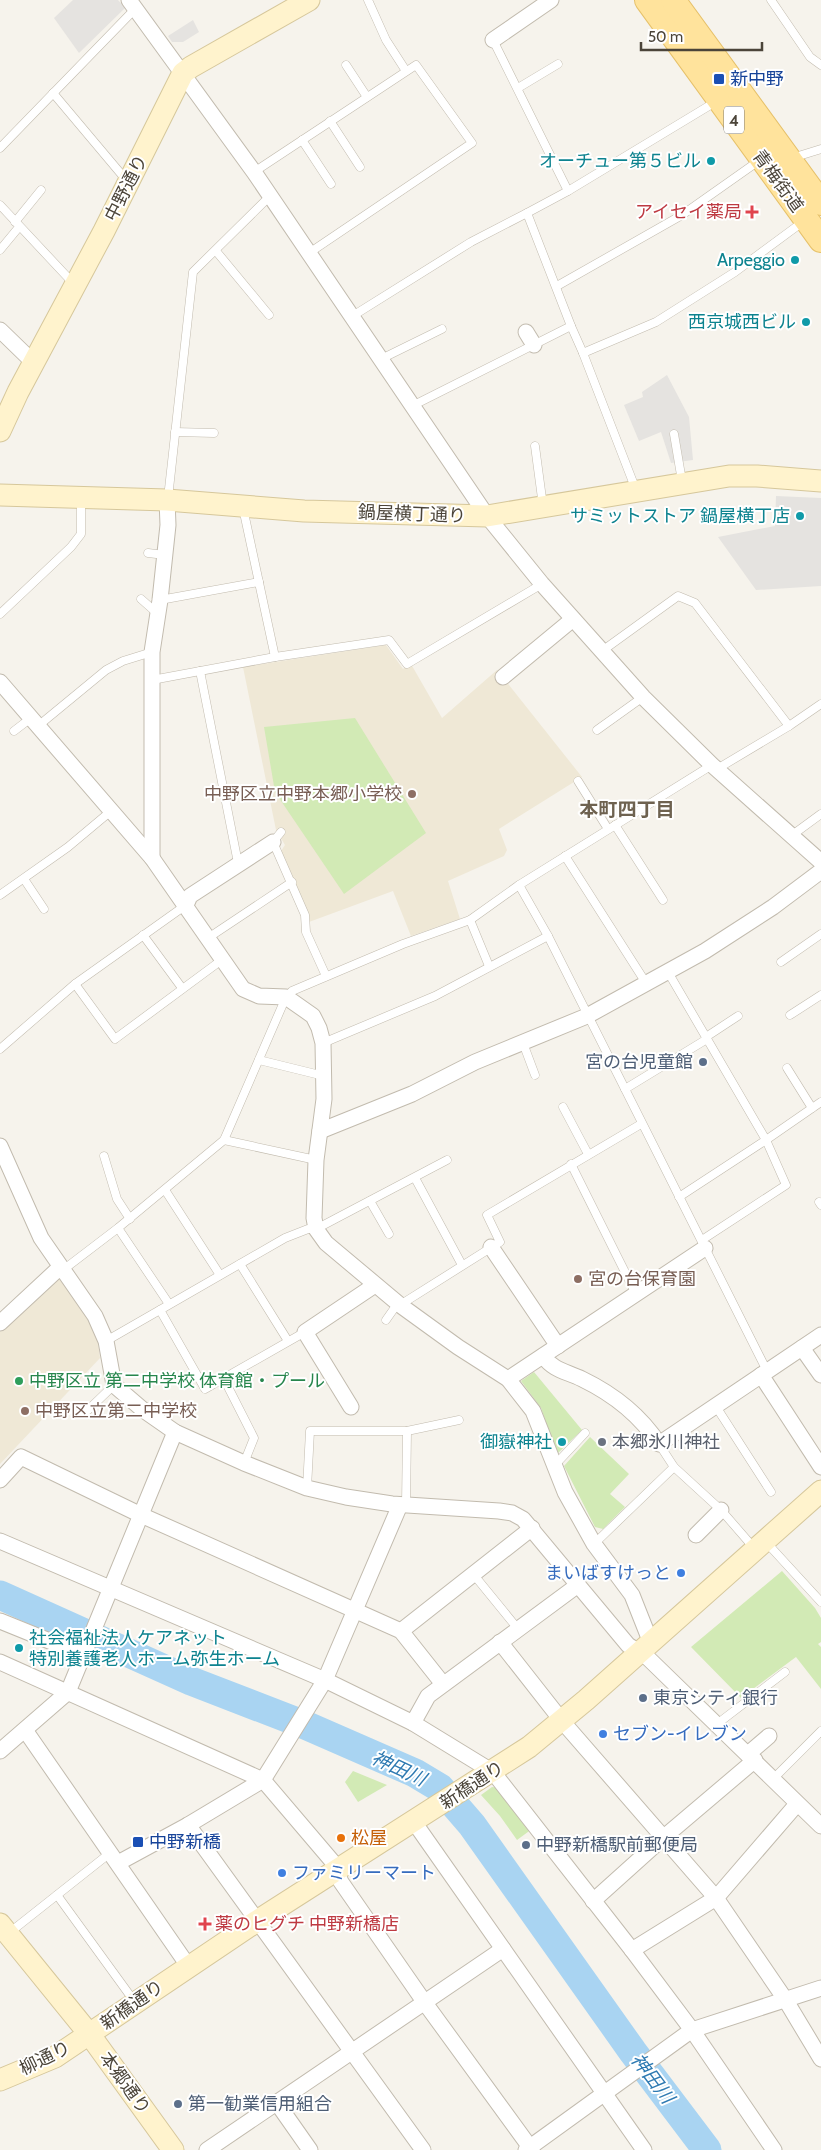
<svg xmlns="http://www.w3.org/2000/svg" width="821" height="2150" viewBox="0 0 821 2150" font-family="Cabin,'Noto Sans JP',sans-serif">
<rect width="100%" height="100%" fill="#f6f3ec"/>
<g fill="#efe8d6">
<polygon points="386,645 403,669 411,664 442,718 497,670 582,777 499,829 507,850 504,856 448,881 460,919 411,936 393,891 309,922 309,914 281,851 285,845 276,830 243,667"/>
<polygon points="60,1277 88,1317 98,1343 100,1358 0,1464 0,1330 11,1318"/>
</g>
<g fill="#d2eab5">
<polygon points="355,718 426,833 344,894 275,792 264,727"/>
<polygon points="534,1372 582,1430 557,1454 541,1408 521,1381"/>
<polygon points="590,1437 629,1474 610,1494 625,1507 603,1529 595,1527 564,1466"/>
<polygon points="782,1571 815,1608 821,1618 821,1642 818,1644 821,1647 821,1689 796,1657 741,1698 691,1647"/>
<polygon points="353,1771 387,1785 358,1802 345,1782"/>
<polygon points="492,1787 501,1788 532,1829 517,1840 500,1816 481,1795"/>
</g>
<g fill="#e5e3e0">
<polygon points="73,0 118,0 125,8 79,53 54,18"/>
<polygon points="193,20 199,32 183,42 172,42 168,36"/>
<polygon points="667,375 689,417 693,460 671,463 661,432 639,441 624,405 643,397 642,392"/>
<polygon points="776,496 821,498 821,586 756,590 718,537 775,526"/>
</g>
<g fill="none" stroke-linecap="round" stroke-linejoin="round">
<polyline stroke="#a9d4f2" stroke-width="29" points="0,1595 191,1681 305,1725 415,1773 440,1788 472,1825 633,2052 707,2150"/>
<g stroke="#c2bbae" stroke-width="9">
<g id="lane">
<polyline points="368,0 386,40 406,71"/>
<polyline points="771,0 810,57 821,65"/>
<polyline points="493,40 568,191"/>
<polyline points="346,65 367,97"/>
<polyline points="518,88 558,64"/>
<polyline points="53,93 127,181"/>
<polyline points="330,121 360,167"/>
<polyline points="302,140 331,184"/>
<polyline points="0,148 135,9"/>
<polyline points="792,158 821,149"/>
<polyline points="254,172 416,65 472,143 309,253"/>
<polyline points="0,205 73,283"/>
<polyline points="527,213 568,191 717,101"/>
<polyline points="15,222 41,190"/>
<polyline points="0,250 19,227"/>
<polyline points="216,251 269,315"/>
<polyline points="557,286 682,215 760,160"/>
<polyline points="351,317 471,242 527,213 571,326 412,406"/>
<polyline points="571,326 583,353"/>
<polyline points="381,359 442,329"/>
<polyline points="175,432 214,433"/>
<polyline points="674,434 682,481"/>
<polyline points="535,446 543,506"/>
<polyline points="636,490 583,353 656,322 735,272 804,221"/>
<polyline points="168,498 193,272 270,196"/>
<polyline points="243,508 275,657"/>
<polyline points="148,553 165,555"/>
<polyline points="141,599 158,614"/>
<polyline points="160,600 259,582"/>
<polyline points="0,614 71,547 81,534 81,499"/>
<polyline points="602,651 678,596 695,603 789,726"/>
<polyline points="200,671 238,863"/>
<polyline points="152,680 275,657 389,640 407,664 542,584"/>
<polyline points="38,726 106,670 123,661 152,652"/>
<polyline points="597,730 643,697"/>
<polyline points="14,731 31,718"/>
<polyline points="717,769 789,726 821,704"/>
<polyline points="578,781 608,829"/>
<polyline points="615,825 663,900"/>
<polyline points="281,832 273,842 305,915 306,932 326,976"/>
<polyline points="791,836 821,814"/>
<polyline points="565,856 646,983"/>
<polyline points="24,879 44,909"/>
<polyline points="519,885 548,936 767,1371"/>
<polyline points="0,895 68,847 111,811"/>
<polyline points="470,920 489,966"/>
<polyline points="143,935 182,988"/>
<polyline points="208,938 292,882"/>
<polyline points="781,962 821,934"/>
<polyline points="668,972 766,1140 679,1197"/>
<polyline points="75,984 115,1039 223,959"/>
<polyline points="790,1015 821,995"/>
<polyline points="706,1037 738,1016"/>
<polyline points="323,1043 435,996 548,936"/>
<polyline points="523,1043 535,1075"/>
<polyline points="0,1049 75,984 186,905"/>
<polyline points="259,1060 324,1076"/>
<polyline points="787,1068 812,1108"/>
<polyline points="625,1089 707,1039"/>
<polyline points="563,1107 588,1154"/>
<polyline points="224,1140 316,1160"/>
<polyline points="104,1156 117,1199 130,1219"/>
<polyline points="571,1164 636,1294"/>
<polyline points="415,1178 462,1265"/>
<polyline points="165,1190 220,1275"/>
<polyline points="370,1201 389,1234"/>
<polyline points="819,1202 821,1205"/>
<polyline points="118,1228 169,1304"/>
<polyline points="702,1240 786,1185 766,1140 821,1102"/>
<polyline points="240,1264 288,1341"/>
<polyline points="63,1270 118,1228 224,1140 286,997 292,991 403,944 470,920 519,885 712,765"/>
<polyline points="400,1305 500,1242 487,1215 641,1124"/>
<polyline points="160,1310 205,1389 305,1332"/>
<polyline points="386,1320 398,1303"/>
<polyline points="106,1341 285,1238 308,1229 316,1229 447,1160"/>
<polyline points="224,1379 254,1438 244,1463"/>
<polyline points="715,1405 771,1492"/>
<polyline points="88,1410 114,1385"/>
<polyline points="637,1443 651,1431"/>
<polyline points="554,1466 585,1433"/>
<polyline points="674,1467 721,1510 754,1548"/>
<polyline points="307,1488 310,1431 407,1431 459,1420"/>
<polyline points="406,1505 407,1431"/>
<polyline points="766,1542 821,1602"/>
<polyline points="594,1544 674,1467 659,1444"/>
<polyline points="474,1575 518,1629"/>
<polyline points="717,1724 785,1672"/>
<polyline points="773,1779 821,1731"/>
<polyline points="57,1895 134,2001"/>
<polyline points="9,1933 110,1853"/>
</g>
</g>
<g stroke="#c2bbae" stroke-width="17">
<g id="street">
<polyline points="129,0 254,172 487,516 542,584 643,697 712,765 821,862"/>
<polyline points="493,40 551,0"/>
<polyline points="0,330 33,362"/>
<polyline points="526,332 534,345"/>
<polyline points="503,677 573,619"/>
<polyline points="0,682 152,858 243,989 259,996 286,997 313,1016 319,1028 323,1043 324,1099 316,1160 314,1218 316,1229 326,1243 400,1305 458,1347 508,1379 533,1411 565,1492 594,1544 632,1595 651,1643"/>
<polyline points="152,858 152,652 160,600 168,525 167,500"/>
<polyline points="186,905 190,896 273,842"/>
<polyline points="320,1131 412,1094 475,1062 587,1016 705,951 773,907 821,871"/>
<polyline points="0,1146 41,1238 95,1316 106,1341 114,1385 142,1409 175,1432 244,1463 307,1488 346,1497 392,1504 499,1511 512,1513 523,1519 628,1645 648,1658 821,1826"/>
<polyline points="491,1247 558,1346"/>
<polyline points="0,1323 56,1271 63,1270"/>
<polyline points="802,1348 821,1375"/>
<path d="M543,1356c11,15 23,15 39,23 31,15 58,36 77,65l162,-109"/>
<polyline points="761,1375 821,1467"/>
<polyline points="508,1379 705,1248"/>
<polyline points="351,1407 305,1332 375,1285"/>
<polyline points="0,1480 21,1457 141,1515 401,1631 443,1684"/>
<polyline points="696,1535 721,1510"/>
<polyline points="0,1541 325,1680 413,1723 493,1772 632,1950 692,2030 774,2150"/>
<polyline points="0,1621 84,1655"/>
<polyline points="401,1631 532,1528"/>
<polyline points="500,1642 562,1721 716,1898 785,1999 821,2059"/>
<polyline points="0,1662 263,1780 332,1861 341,1882 425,2003 532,2150"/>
<polyline points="413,1723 428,1696 578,1585"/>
<polyline points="25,1730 189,1967"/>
<polyline points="0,1751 68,1692 175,1432"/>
<polyline points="748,1754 769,1736"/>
<polyline points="414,1822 644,2150"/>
<polyline points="188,1825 423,2150"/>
<polyline points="118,1863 188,1825 263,1780 325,1680 400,1505"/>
<polyline points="593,1901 663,1838 755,1760"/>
<polyline points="632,1950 716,1898 797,1804"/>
<polyline points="277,2103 310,2150"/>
<polyline points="207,2150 503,1949"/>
<polyline points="526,2150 692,2030 821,1988"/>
</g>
</g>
<g stroke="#d6c79b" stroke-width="23">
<g id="secondary">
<polyline points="0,431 18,392 104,231 183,73 191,67 309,0"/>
<polyline points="0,495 167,500 304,511 487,516 729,476 757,476 821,481"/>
<polyline points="0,1924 90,2035 173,2150"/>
<polyline points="0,2080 55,2057 257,1921 529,1747 586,1700 821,1491"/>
</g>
</g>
<g stroke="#e6c16a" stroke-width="26">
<g id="primary">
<polyline points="647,0 821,240"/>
<polyline points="673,0 821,203"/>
</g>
</g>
<use href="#lane" stroke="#fff" stroke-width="8"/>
<use href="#street" stroke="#fff" stroke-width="15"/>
<use href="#secondary" stroke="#fff3cd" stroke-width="21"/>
<use href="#primary" stroke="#ffe39c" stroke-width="24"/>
</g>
<g fill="#1a4fb4" stroke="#fff" stroke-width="2">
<rect x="713" y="73" width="12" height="12" rx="2.5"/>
<rect x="132" y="1836" width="12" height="12" rx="2.5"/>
</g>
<g fill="#0f9aa8" stroke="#fff" stroke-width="2">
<circle cx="711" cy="161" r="5"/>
<circle cx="795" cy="260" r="5"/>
<circle cx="806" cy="322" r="5"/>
<circle cx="800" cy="516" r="5"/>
<circle cx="562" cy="1442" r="5"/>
<circle cx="19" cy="1648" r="5"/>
</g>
<g fill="#e0444e" stroke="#fff" stroke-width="2">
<path d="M749.5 204.5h5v5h5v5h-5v5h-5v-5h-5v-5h5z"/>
<path d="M202.5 1916.5h5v5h5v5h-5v5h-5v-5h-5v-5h5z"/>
</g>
<g fill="#8d6e63" stroke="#fff" stroke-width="2">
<circle cx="412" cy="794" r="5"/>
<circle cx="578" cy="1279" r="5"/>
<circle cx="25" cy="1411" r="5"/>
</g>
<g fill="#5c6f8a" stroke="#fff" stroke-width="2">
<circle cx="703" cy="1062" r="5"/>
<circle cx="643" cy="1698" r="5"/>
<circle cx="526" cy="1845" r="5"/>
<circle cx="178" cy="2104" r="5"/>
</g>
<circle fill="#2e9e5b" stroke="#fff" stroke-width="2" cx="19" cy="1381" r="5"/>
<circle fill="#6b7280" stroke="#fff" stroke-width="2" cx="602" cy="1442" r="5"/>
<g fill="#3f7fe0" stroke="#fff" stroke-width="2">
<circle cx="681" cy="1573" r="5"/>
<circle cx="603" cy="1734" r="5"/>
<circle cx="282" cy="1873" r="5"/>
</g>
<circle fill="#e8710a" stroke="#fff" stroke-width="2" cx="341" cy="1838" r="5"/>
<g text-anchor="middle" stroke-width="4" stroke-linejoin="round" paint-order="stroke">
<rect fill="#fff" stroke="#817c74" stroke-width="1" x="724" y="106.5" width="20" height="27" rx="4"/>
<g font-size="16" font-weight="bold" fill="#4b4439">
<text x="734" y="126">4</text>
</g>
<g font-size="18" fill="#164399" stroke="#fff" text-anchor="start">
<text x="730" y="85">新中野</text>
<text x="149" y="1848">中野新橋</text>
</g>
<g font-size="18" fill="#0d838f" stroke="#fff" text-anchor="end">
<text x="701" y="167">オーチュー第５ビル</text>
<text x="785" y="266">Arpeggio</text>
<text x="796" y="328">西京城西ビル</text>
<text x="790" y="522">サミットストア 鍋屋横丁店</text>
<text x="552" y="1448">御嶽神社</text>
<text x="29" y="1644" text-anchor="start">社会福祉法人ケアネット<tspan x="29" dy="21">特別養護老人ホーム弥生ホーム</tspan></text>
</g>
<g font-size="18" fill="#4b4439" stroke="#fff">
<text transform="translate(778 181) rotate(54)" y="6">青梅街道</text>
<text transform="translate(126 188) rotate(-63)" y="6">中野通り</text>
<text transform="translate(412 514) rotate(2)" y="6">鍋屋横丁通り</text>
<text transform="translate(472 1785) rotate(-33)" y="6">新橋通り</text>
<text transform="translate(132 2005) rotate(-35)" y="6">新橋通り</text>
<text transform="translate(45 2058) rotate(-26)" y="6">柳通り</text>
<text transform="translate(125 2083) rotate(54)" y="6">本郷通り</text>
</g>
<g font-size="18" fill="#be3a42" stroke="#fff" text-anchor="end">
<text x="742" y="218">アイセイ薬局</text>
<text x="215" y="1930" text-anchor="start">薬のヒグチ 中野新橋店</text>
</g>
<g font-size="18" fill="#785e54" stroke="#fff" text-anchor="start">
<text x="402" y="800" text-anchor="end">中野区立中野本郷小学校</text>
<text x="588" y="1285">宮の台保育園</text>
<text x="35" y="1417">中野区立第二中学校</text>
</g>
<g font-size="18" fill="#4e5e75" stroke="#fff" text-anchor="start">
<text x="693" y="1068" text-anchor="end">宮の台児童館</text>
<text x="653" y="1704">東京シティ銀行</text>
<text x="536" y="1851">中野新橋駅前郵便局</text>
<text x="188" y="2110">第一勧業信用組合</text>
</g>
<g font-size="18" fill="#27864d" stroke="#fff" text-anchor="start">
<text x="29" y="1387">中野区立 第二中学校 体育館・プール</text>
</g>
<g font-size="18" fill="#5b616d" stroke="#fff" text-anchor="start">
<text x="612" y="1448">本郷氷川神社</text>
</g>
<g font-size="18" fill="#366cbe" stroke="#fff" text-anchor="start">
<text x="671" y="1579" text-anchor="end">まいばすけっと</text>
<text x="613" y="1740">セブン-イレブン</text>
<text x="292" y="1879">ファミリーマート</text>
</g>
<g font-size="18" fill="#c56008" stroke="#fff" text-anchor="start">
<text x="351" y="1844">松屋</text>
</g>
<g font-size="19" font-weight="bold" fill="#6e6250" stroke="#fff">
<text x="627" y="816">本町四丁目</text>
</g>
<g font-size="19" font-style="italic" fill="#2e7ab2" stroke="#fff">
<text transform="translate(399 1768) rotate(25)" y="7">神田川</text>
<text transform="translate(653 2078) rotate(53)" y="7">神田川</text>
</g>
</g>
<path d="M641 42v8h121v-8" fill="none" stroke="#4b4439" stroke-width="2.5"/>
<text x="648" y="42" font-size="15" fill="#4b4439" stroke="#ffffff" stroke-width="4" paint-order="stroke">50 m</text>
</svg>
